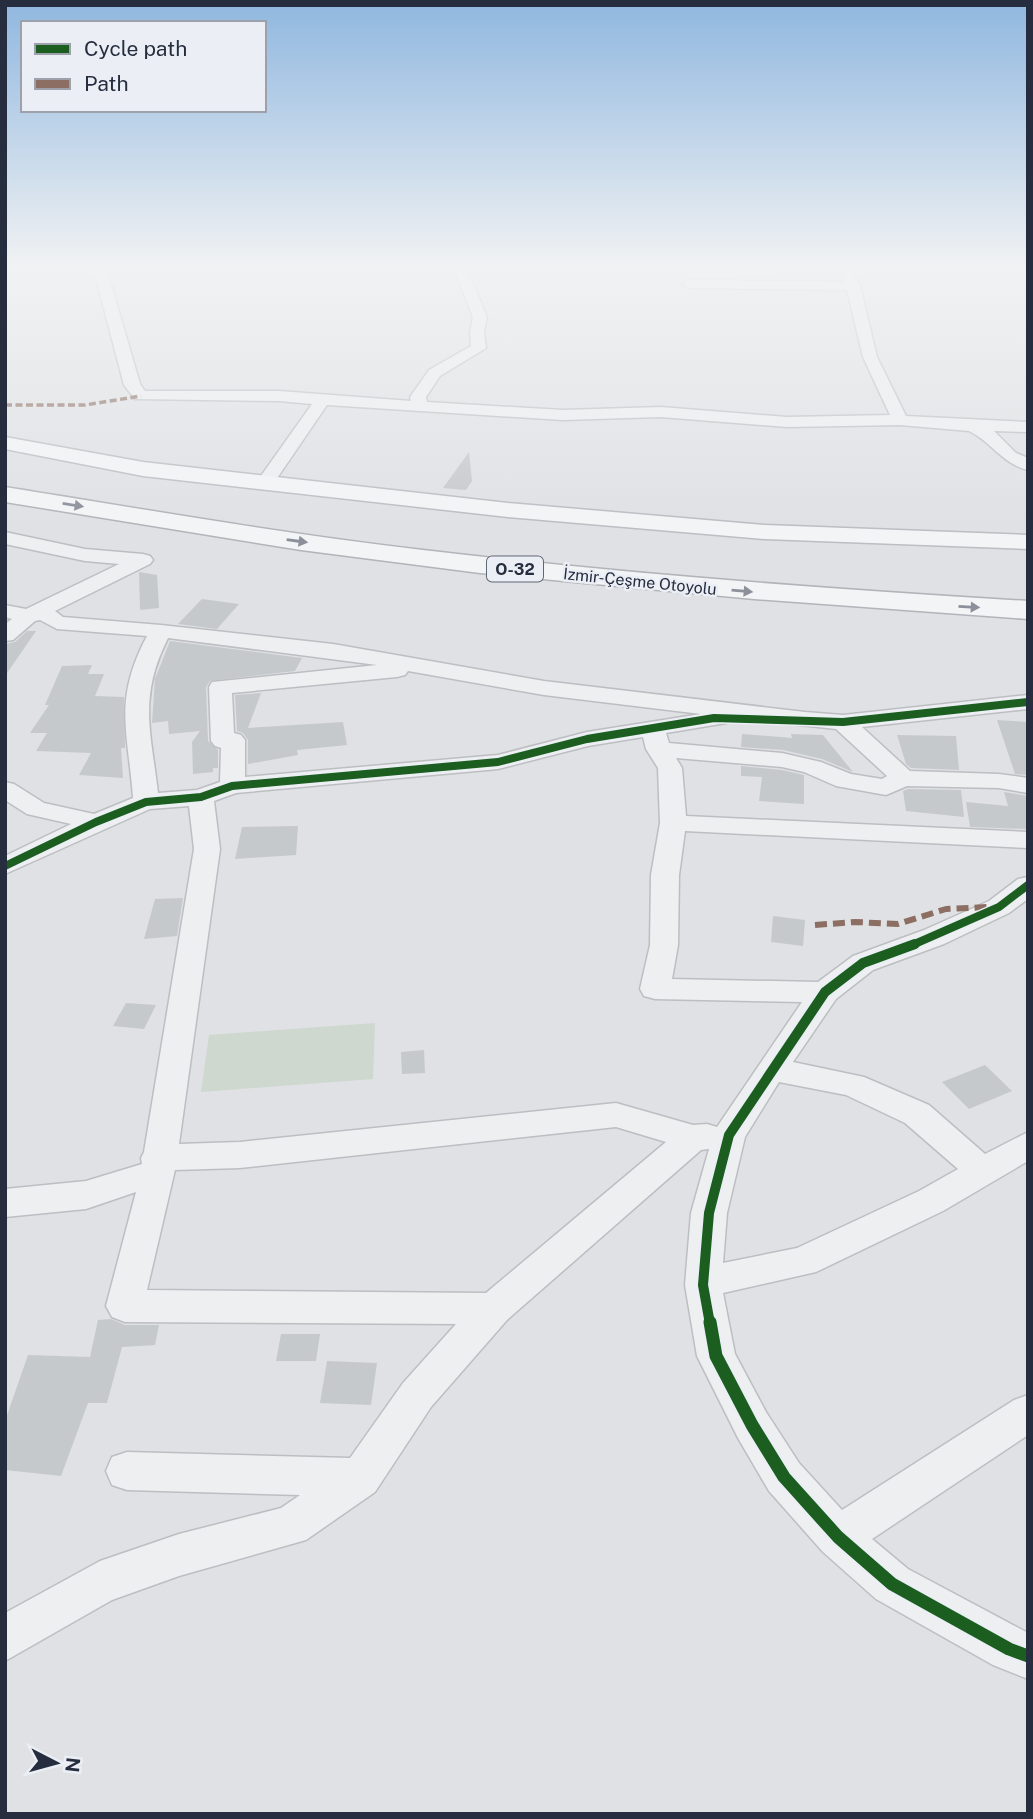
<svg xmlns="http://www.w3.org/2000/svg" width="1033" height="1819" viewBox="0 0 1033 1819" font-family="'Public Sans',sans-serif">
<rect width="100%" height="100%" fill="#dfe1e4"/>
<polygon fill="#ced8cf" points="375,1023 373,1079 201,1092 209,1035"/>
<g fill="#c6c9cc">
<polygon points="469,452 472,481 466,490 443,488"/>
<polygon points="139,572 157,575 159,608 140,610"/>
<polygon points="202,599 239,604 217,629 178,624"/>
<polygon points="27,631 36,631 5,676 5,644 15,642"/>
<polygon points="170,641 302,658 295,671 210,681 206,687 208,741 218,750 218,768 213,768 213,772 193,774 192,742 200,731 169,734 168,721 152,723 155,679"/>
<polygon points="92,665 88,674 104,674 95,696 124,697 125,748 121,748 123,778 79,775 91,753 36,751 47,733 30,733 49,705 45,705 62,666"/>
<polygon points="261,693 248,728 343,722 347,745 297,750 298,755 248,764 248,740 243,733 237,731 235,695"/>
<polygon points="997,720 1028,722 1028,775 1015,774"/>
<polygon points="742,734 792,738 791,734 823,735 853,772 822,759 783,750 741,747"/>
<polygon points="897,735 956,736 959,770 911,768 906,764"/>
<polygon points="741,766 782,770 804,775 804,804 759,801 762,777 741,776"/>
<polygon points="908,789 961,790 964,817 906,811 903,791"/>
<polygon points="1004,792 1028,796 1028,829 970,827 966,802 1008,806"/>
<polygon points="298,826 296,855 235,859 242,827"/>
<polygon points="183,898 177,936 144,939 155,899"/>
<polygon points="773,916 805,920 803,946 771,942"/>
<polygon points="126,1003 156,1005 144,1029 113,1026"/>
<polygon points="424,1050 425,1073 402,1074 401,1052"/>
<polygon points="985,1065 1012,1091 969,1109 942,1082"/>
<polygon points="111,1319 125,1325 159,1325 155,1345 122,1347 107,1403 88,1403 61,1476 5,1470 5,1421 28,1355 90,1357 98,1320"/>
<polygon points="281,1334 320,1334 316,1361 276,1361"/>
<polygon points="327,1361 377,1363 371,1405 320,1403"/>
</g>
<g fill="none" stroke-linecap="round" stroke-linejoin="round">
<g stroke="#bcbec2" stroke-width="3">
<g id="minor">
<path d="M93,267h13l34,117 5,7h134l132,10 -1,-4 19,-27 42,-24 -1,-14 3,-15 -20,-50h13l21,50 -3,15 2,16 -46,28 -14,21 1,5 136,8 98,-3 126,10 103,-2 -27,-58 -16,-67 -158,-2 -7,-4 7,-4 155,2 -5,-13 11,-2 10,19 17,71 29,59 122,6v10l-34,-1 22,22 12,5v12c-26,-6 -36,-28 -59,-39l-69,-6 -113,2 -126,-10 -98,3 -236,-15 -56,82 -6,1 -9,-5 56,-79 -33,-3 -144,-2 -11,-14z"/>
<path d="M5,532l80,17 58,5 7,2 3,4 -3,4 -95,47 8,6 98,8 172,19 211,37 261,31 38,3 185,-20v14l-166,18 48,44 89,3 29,4v15l-29,-5 -92,-2 -21,9 -50,-9 -32,-14 -22,-5 -106,-9 6,10 4,48 342,16v16l-343,-17 -6,44 -1,70 -6,34 146,3 35,-26 71,-26 65,-29 29,-22 10,-2v22l-19,14 -65,31 -71,26 -37,29 -43,63 71,15 65,28 56,49 43,-22v29l-85,50 -127,61 -93,21 12,61 31,58 33,51 43,47 172,-110 14,-5v40l-156,104 36,30 120,64v46l-35,-14 -117,-66 -53,-47 -54,-61 -31,-53 -41,-82 -12,-71 6,-72 18,-64 -8,1 -194,170 -76,87 -56,85 -69,48 -127,36 -67,24 -107,61v-48l95,-52 79,-27 102,-26 19,-13 -173,-5 -15,-5 -6,-14 6,-14 15,-5 223,6 53,-75 53,-59 -331,-2 -13,-5 -6,-11 30,-114 -50,17 -81,8v-28l81,-8 56,-17 -1,-6 3,-6 50,-303 -5,-43 -39,3 -145,65v-18l66,-32 -44,-10 -22,-14v-18l9,2 30,19 50,11 39,-16c-5,-67 -20,-98 14,-162l-90,-7 -17,-9 -5,1 -22,19 -8,1v-17l7,-5 -7,-2v-12l21,4 93,-45 -34,-3 -80,-17zM168,638l209,27 -165,17 -3,5 2,54 4,5 6,2 -1,34 -23,8 -39,3c-7,-61 -20,-96 10,-155zM408,671l136,24 157,19 -114,18 -89,23 -253,22v-37l-4,-5 -7,-2 -2,-40 165,-16 8,-2zM729,717l107,12 51,47 -5,3 -31,-5 -30,-12 -39,-9 -113,-10 -3,-10 60,-10zM643,737l3,12 12,19 2,55 -9,52 -1,70 -10,44 4,7 11,3 147,3 -85,125 -10,-3 -14,1 -77,-22 -376,39 -61,2 41,-295 -6,-48 22,-8 262,-24 90,-23zM779,1082l67,13 59,28 53,46 -39,22 -122,57 -74,15 4,-50 18,-76zM616,1127l50,15 -180,151 -339,-3 28,-120 65,-2z"/>
</g>
</g>
<g stroke="#bbbec2" stroke-width="3">
<polygon id="major" points="5,437 143,462 508,503 765,525 1028,535 1028,549 765,539 508,517 143,476 5,449"/>
</g>
<g stroke="#b1b4b9" stroke-width="3">
<path id="highway" d="M5,487c139,22 278,47 418,63 201,24 403,39 605,51v18l-274,-20 -274,-26 -179,-23 -296,-48z"/>
</g>
<use href="#minor" fill="#eeeff1" fill-rule="evenodd"/>
<use href="#major" fill="#f3f4f5" fill-rule="evenodd"/>
<use href="#highway" fill="#f3f4f5" fill-rule="evenodd"/>
<polyline stroke="#8d6e63" stroke-width="3.5" stroke-dasharray="7 3.5" stroke-linecap="butt" points="5,405 85,405 141,396"/>
<polyline stroke="#8d6e63" stroke-width="6" stroke-dasharray="12 6" stroke-linecap="butt" points="815,925 855,922 898,924 946,909 989,907"/>
<g stroke="#ebeff5" stroke-width="11">
<g id="cycleway-far2">
<polyline points="5,866 96,822 146,802 201,797 232,786 498,762 587,739 714,718 843,722 1028,702"/>
<polyline points="910,946 999,907 1028,885"/>
</g>
</g>
<g stroke="#ebeff5" stroke-width="15">
<polyline id="cycleway-far1" points="710,1324 703,1285 709,1213 729,1135 825,992 863,963 915,944"/>
</g>
<g stroke="#ebeff5" stroke-width="18">
<polyline id="cycleway" points="710,1322 716,1356 752,1425 784,1477 838,1537 892,1584 1009,1649 1028,1656"/>
</g>
<use href="#cycleway-far2" stroke="#1b5e20" stroke-width="8"/>
<use href="#cycleway-far1" stroke="#1b5e20" stroke-width="10"/>
<use href="#cycleway" stroke="#1b5e20" stroke-width="13"/>
</g>
<defs><path id="oneway-solid" d="M-6-.8H1V-3.2L6.5 0L1 3.2V.8H-6Z" transform="scale(1.75)"/></defs>
<g fill="#8c909a">
<use href="#oneway-solid" transform="translate(73 505) rotate(9)"/>
<use href="#oneway-solid" transform="translate(297 541) rotate(8)"/>
<use href="#oneway-solid" transform="translate(742 591) rotate(5)"/>
<use href="#oneway-solid" transform="translate(969 607) rotate(3)"/>
</g>
<linearGradient id="sky" x2="0" y2="1"><stop stop-color="#8fb7df"/><stop offset="0.51" stop-color="#f1f2f3"/><stop offset="1" stop-color="#f1f2f3" stop-opacity="0"/></linearGradient>
<rect width="1033" height="522" fill="url(#sky)"/>
<g text-anchor="middle" stroke-width="5" stroke-linejoin="round" paint-order="stroke">
<rect fill="#ebeff5" stroke="#606775" stroke-width="2" x="487" y="556.5" width="56" height="25" rx="5"/>
<g font-size="16" font-weight="bold" fill="#252d3e">
<text x="515" y="575">O-32</text>
</g>
<g font-size="16" fill="#252d3e" stroke="#ebeff5">
<text transform="translate(640 581) rotate(6)" y="6">İzmir-Çeşme Otoyolu</text>
</g>
</g>
<rect width="1033" height="1819" fill="none" stroke="#252d3e" stroke-width="14"/>
<rect x="21" y="21" width="245" height="91" fill="#ebeff5" stroke="#9ca1ac" stroke-width="2"/>
<rect x="35" y="44" width="35" height="10" fill="#1b5e20" stroke="#9ca1ac" stroke-width="2"/>
<text x="84" y="56" font-size="21" fill="#252d3e">Cycle path</text>
<rect x="35" y="79" width="35" height="10" fill="#8d6e63" stroke="#9ca1ac" stroke-width="2"/>
<text x="84" y="91" font-size="21" fill="#252d3e">Path</text>
<g transform="translate(56 1763) rotate(96)" stroke="#ebeff5" stroke-width="5" paint-order="stroke">
<path d="M0-5L12 26L0 18L-12 26Z" fill="#252d3e"/>
<text y="-10" font-size="19" font-weight="bold" text-anchor="middle" fill="#252d3e">N</text>
</g>
</svg>
